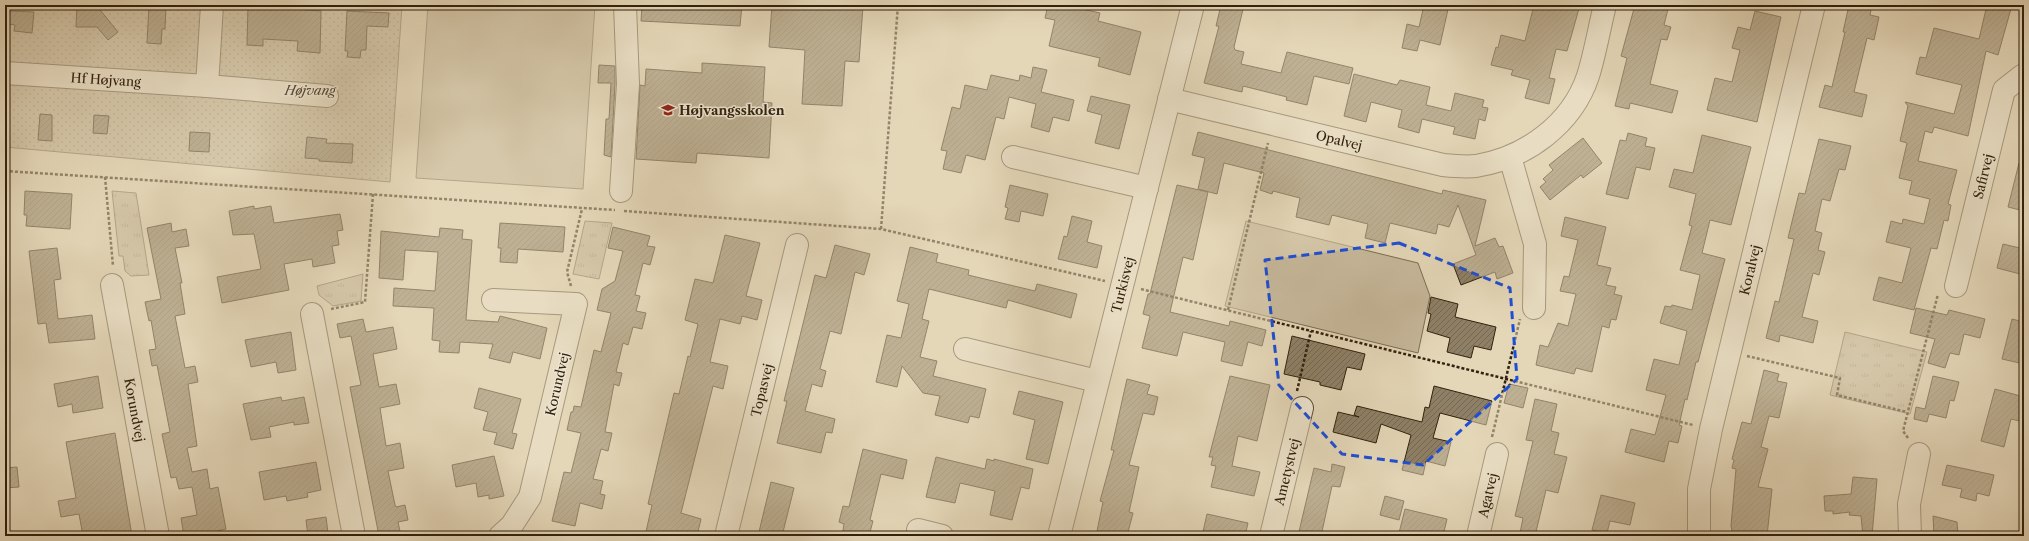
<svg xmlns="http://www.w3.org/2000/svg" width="2029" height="541" viewBox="0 0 2029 541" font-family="'Libre Caslon Text',serif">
<defs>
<pattern id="park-tufts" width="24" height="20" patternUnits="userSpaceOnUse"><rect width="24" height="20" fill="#c6b89b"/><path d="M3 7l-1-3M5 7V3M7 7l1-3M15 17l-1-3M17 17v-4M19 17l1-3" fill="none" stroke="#a1957d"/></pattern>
<pattern id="garden-dots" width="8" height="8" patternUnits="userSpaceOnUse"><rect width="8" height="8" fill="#c6b89b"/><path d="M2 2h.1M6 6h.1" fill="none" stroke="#a1957d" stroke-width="1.8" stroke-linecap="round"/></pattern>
<pattern id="building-hatch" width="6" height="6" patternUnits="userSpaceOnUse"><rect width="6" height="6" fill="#8e8066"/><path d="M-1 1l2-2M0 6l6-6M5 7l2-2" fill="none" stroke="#756852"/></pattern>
</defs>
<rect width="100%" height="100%" fill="#e4d7b8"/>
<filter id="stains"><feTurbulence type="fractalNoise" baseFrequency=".005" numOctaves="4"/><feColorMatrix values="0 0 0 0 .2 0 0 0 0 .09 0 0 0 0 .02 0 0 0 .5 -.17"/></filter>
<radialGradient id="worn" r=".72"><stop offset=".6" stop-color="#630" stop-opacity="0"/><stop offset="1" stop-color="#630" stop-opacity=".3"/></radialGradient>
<g fill="#c6b89b" stroke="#7c6c54">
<polygon points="428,5 595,5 583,189 416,178"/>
<polygon points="1246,221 1418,263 1430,296 1418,353 1225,306"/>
</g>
<g fill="url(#park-tufts)" stroke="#7c6c54">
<polygon points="112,191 136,193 149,275 131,276 125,271 123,256 119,256"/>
<polygon points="585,221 612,223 599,279 573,274"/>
<polygon points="363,274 361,301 333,306 319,295 317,286"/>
<polygon points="1845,332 1927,352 1910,414 1830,395"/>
</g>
<polygon fill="url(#garden-dots)" stroke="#7c6c54" points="5,5 402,5 390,182 5,147"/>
<g fill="url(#building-hatch)" stroke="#31210e">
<polygon points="77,5 96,5 118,32 108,40 97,27 76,27"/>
<polygon points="149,5 166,6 165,29 162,29 161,44 147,43"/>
<polygon points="642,5 742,5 740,26 641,21"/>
<polygon points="772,5 863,6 859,62 845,61 842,106 802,104 805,50 769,47"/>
<polygon points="1048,5 1064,5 1100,13 1098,21 1141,32 1130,75 1098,66 1100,58 1049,46 1055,20 1045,18"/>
<polygon points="1221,5 1244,5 1234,47 1235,50 1244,52 1241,64 1281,73 1287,52 1353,68 1349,84 1314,76 1307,105 1286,100 1287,97 1243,86 1242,92 1204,83 1219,26 1216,26"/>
<polygon points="1424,5 1449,5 1440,45 1420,40 1417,51 1402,48 1407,24 1419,27"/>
<polygon points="1534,5 1580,5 1567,51 1556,49 1549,78 1555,79 1549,104 1525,98 1530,80 1511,75 1513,70 1491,65 1496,47 1498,48 1501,35 1525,41"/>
<polygon points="1635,5 1669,5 1664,25 1671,27 1667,40 1661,39 1650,84 1678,91 1672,113 1630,103 1629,109 1615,106 1627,58 1621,56"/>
<polygon points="1849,5 1872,5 1870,15 1879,17 1874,40 1867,38 1854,92 1867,95 1862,117 1819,107 1825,85 1832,87 1845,32 1843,32"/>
<polygon points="1987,5 2012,5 1998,55 1986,51 1968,136 1934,127 1932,133 1925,131 1918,161 1957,170 1948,204 1951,205 1948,221 1944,220 1937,249 1931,248 1914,310 1873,300 1879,277 1902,283 1911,248 1886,242 1891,221 1902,224 1903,219 1924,224 1930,199 1909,194 1912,181 1899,178 1907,143 1900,141 1908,106 1905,102 1954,114 1962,85 1916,74 1920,57 1926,58 1934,28 1979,39"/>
<polygon points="248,6 321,11 320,53 297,51 298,41 263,39 263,46 247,45"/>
<polygon points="10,11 34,12 32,33 14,31 15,25 9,24"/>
<polygon points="347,11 389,13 388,27 367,26 366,50 361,50 360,58 347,57 348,51 345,51"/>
<polygon points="1755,11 1781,17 1757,122 1707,110 1715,78 1732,82 1740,50 1732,48 1738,27 1750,30"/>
<polygon points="702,63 765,67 763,102 772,103 769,158 697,153 696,163 636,159 640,85 645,86 646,69 702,73"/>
<polygon points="599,65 615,66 615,84 611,157 604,155 606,119 609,119 611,83 598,83"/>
<polygon points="1033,67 1047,70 1041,92 1074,100 1069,121 1053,117 1049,132 1031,127 1036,104 1009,97 1004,119 996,117 985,160 966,155 961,173 943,169 947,151 941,150 952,107 960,109 965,85 987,90 991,75 1019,81 1020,75 1031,78"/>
<polygon points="1354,74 1397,85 1400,80 1430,87 1426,105 1451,111 1455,93 1484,100 1482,107 1488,108 1485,121 1479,119 1475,139 1453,134 1455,127 1422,119 1419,133 1398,127 1402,110 1371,102 1366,122 1344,116"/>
<polygon points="1091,96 1130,105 1119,149 1095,143 1102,115 1087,111"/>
<polygon points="40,114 52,115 52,141 38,140"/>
<polygon points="94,115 109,116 107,134 93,133"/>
<polygon points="190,132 210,133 209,152 189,151"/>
<polygon points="1198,132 1442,194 1443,190 1486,200 1475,246 1495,238 1499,247 1503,246 1513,273 1497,279 1495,272 1461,285 1453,264 1476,255 1458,205 1449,227 1438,224 1436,234 1390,223 1385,243 1365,238 1368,224 1332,215 1329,225 1296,217 1300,198 1273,191 1272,194 1260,190 1264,173 1224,163 1217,194 1198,189 1205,158 1192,155"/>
<polygon points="1628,133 1647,138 1645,146 1655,148 1650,170 1636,167 1628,199 1606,194 1620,140 1626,141"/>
<polygon points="1702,135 1751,147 1731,225 1710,220 1702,253 1725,259 1698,362 1696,362 1687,400 1685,399 1679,425 1682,426 1678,443 1669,441 1664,462 1625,452 1631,429 1655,435 1666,395 1646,390 1654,359 1679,365 1687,331 1660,323 1665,306 1671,307 1672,305 1692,310 1700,275 1680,270 1692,226 1689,225 1696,194 1669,187 1674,169 1693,173"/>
<polygon points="307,137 327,139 326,143 353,144 352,163 319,161 319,159 305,158"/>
<polygon points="1583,138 1602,163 1583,178 1581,175 1550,200 1540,187 1546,182 1543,179 1553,170 1549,165"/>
<polygon points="1819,139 1851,146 1845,170 1839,169 1830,201 1822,199 1815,231 1822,233 1818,250 1825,252 1819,275 1813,273 1802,317 1818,321 1813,343 1780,335 1779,342 1766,338 1775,301 1779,302 1794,239 1788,238 1799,193 1805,194"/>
<polygon points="2019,163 2024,164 2024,211 2008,207"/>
<polygon points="1010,185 1048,194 1043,216 1021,211 1019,222 1005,219 1008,208 1005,207"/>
<polygon points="1177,185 1208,192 1193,260 1183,257 1170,312 1229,326 1230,321 1266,330 1262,346 1248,342 1242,366 1221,361 1225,342 1183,332 1177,356 1142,348 1150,316 1143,314 1148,294 1150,294"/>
<polygon points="25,191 72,194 70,229 26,226 27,215 24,215"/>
<polygon points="254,206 254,209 271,206 274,223 340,214 343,230 337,231 339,245 332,246 335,263 313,267 312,259 284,264 289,290 222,303 217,277 261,269 254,234 233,235 229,211"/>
<polygon points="1072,216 1092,221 1087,242 1102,246 1097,268 1058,259 1064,236 1067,237"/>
<polygon points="1565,217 1606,227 1597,265 1611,268 1606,285 1616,287 1614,294 1622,296 1616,320 1611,319 1609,328 1602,326 1592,372 1576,368 1574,374 1536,365 1540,345 1548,347 1558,323 1568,326 1576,294 1560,291 1564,276 1569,277 1578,240 1561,236"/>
<polygon points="171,223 172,232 186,229 189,246 175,248 182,283 180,283 185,314 175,316 185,368 195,366 198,382 188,384 197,446 187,448 192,472 207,469 210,489 218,487 226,529 217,531 218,536 184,536 181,518 197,515 192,487 179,489 176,477 171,478 162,434 170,432 157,365 152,366 149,350 156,349 151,320 149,321 145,302 161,299 147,228"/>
<polygon points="500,223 565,227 563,252 518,249 517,263 500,262 501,248 498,248"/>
<polygon points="613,227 650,236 647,246 655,247 650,265 643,263 635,295 640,296 636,311 646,313 642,329 633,327 628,345 623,343 616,372 622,373 619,386 614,384 605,432 612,433 608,451 601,449 593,479 603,481 600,494 605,495 602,509 580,503 575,526 552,521 564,472 571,473 581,433 567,430 571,412 573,412 574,406 581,407 594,350 601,352 611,313 597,310 602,289 615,281 623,251 608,248"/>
<polygon points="440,228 463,230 462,239 472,240 466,320 498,322 500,316 547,328 540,359 513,352 510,363 489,358 493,344 460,342 459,353 439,352 440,341 432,340 434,308 393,306 394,288 435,291 438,252 405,250 403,280 379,278 381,231 439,237"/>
<polygon points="725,235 760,243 746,296 762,300 757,320 742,316 740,324 720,319 710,362 728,366 723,389 713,386 681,513 701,519 697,536 645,536 652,505 648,504 674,393 679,394 688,356 690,357 698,324 685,320 695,279 713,283"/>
<polygon points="2003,244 2024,249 2024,275 1997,268"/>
<polygon points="835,245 870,254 864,275 855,272 841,334 830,331 820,369 826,371 822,387 812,384 805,411 835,419 832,433 826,432 821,453 777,443 787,401 784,401 815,275 826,278"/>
<polygon points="910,247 938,254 936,262 969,270 968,275 1035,291 1037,284 1077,294 1071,318 1008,300 1006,308 929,289 922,319 929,321 920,357 937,361 933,376 986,389 979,418 970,416 968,423 935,415 940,396 923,393 902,366 897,387 876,382 887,335 901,338 909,304 897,301"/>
<polygon points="57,248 61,279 54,280 58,319 92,315 95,339 49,343 46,323 38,324 29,251"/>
<polygon points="1431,297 1458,304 1455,317 1496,327 1491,350 1474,346 1471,358 1447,352 1450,338 1427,331 1431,314 1428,313"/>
<polygon points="1916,308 1947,315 1949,310 1985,319 1980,338 1964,334 1959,355 1950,353 1945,368 1928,363 1935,339 1910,333"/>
<polygon points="363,319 366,332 393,327 397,349 373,354 379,387 396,384 400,404 380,408 386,446 400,443 404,468 388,471 395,505 396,507 405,505 408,520 398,522 401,536 379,536 350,387 361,385 351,336 340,338 337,324"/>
<polygon points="2012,319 2024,322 2024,364 2002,359"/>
<polygon points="291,332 296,370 278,373 276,362 251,367 245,340"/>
<polygon points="1292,336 1365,354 1361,370 1347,367 1341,390 1320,385 1320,382 1284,374"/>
<polygon points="1764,370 1779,374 1777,381 1787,383 1779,418 1769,416 1761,447 1768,449 1758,487 1772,489 1767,536 1733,536 1731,526 1736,469 1732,468 1734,460 1732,459 1742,422 1751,424"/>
<polygon points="98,376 103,408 73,413 72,404 58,407 54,384"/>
<polygon points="1230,376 1270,385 1257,441 1238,436 1232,466 1260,472 1254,496 1211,487 1216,466 1211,465 1213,457 1209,457"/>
<polygon points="1933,376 1959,382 1954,401 1950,400 1946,418 1929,414 1927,422 1914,419 1916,407 1925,409"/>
<polygon points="1127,379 1150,385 1147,394 1158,397 1154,415 1143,413 1129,465 1139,467 1129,512 1133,513 1127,536 1096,536 1103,502 1100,501 1114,450 1111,450"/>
<polygon points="1509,384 1528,388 1523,408 1504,403"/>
<polygon points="1434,386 1492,401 1486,425 1440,413 1433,438 1451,442 1445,466 1426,461 1423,475 1402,470 1411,435 1381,424 1376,443 1333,432 1338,412 1359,417 1354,415 1357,406 1422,422 1425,407 1429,408"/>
<polygon points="479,388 521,399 512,433 517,434 513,449 494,444 497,433 483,430 488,412 474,408"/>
<polygon points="1995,389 2024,397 2024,422 2011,419 2004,447 1981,441"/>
<polygon points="1019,391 1063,402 1048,464 1026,459 1035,420 1013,414"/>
<polygon points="281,397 282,401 304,397 309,423 294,425 294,422 269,427 271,437 251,440 243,404"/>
<polygon points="1535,399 1557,404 1551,431 1559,433 1554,454 1567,457 1558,493 1546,490 1535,536 1533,536 1520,533 1523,518 1515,516 1533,441 1526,440"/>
<polygon points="115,433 132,536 83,536 79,514 61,517 58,501 76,498 66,442"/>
<polygon points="863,449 907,460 903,479 881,474 870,520 873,521 869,536 842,536 844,524 839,522 843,506 849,507"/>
<polygon points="494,456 504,496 489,499 489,495 478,497 476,483 456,487 452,465"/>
<polygon points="936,457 985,469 987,459 994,461 994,459 1033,469 1029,489 1021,487 1012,520 990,515 995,491 960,483 955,503 926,497"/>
<polygon points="316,462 321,490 307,493 308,497 287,501 286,496 264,500 259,472"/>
<polygon points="1332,464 1345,467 1340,487 1332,486 1321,536 1298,536 1314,468 1331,472"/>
<polygon points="1947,465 1994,475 1989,496 1977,493 1976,501 1960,497 1962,489 1942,485"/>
<polygon points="17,467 19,487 5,488 5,468"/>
<polygon points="1853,477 1877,479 1872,536 1863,536 1861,516 1849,515 1850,512 1833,514 1833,511 1825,511 1824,496 1851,494"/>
<polygon points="771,482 794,488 782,536 758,536"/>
<polygon points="1601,495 1635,503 1630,525 1610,521 1607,533 1592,530"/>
<polygon points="1385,496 1404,501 1399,520 1380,515"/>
<polygon points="1405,509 1447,519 1443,536 1413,536 1399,533"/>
<polygon points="1207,514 1248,523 1245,536 1202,536"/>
<polygon points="1933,516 1957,522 1958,536 1934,536"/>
<polygon points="326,517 328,533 308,536 306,520"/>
</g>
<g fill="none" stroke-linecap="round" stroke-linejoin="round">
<g stroke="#5e4e38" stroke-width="24">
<g id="minor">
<path id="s1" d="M5,73l202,13 120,10"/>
<polyline points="207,86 212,5"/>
<path id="s2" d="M1169,99l274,66c10,1 23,2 33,1 50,-8 96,-42 112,-90 7,-22 11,-47 17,-71"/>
<polyline points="1013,157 1147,188"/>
<polyline points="1510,157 1535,244 1534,308"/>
<polyline points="621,191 628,84 625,5"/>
<path id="s3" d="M112,285l46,251"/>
<path id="s4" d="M1956,286l48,-196 18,-14 2,1"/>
<polyline points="493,300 576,304 530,497 512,525 500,536"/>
<polyline points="312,314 354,536"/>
<polyline points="965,349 1097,381"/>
<polyline points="918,530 942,536"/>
<path id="s5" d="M726,536l71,-291"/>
<path id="s6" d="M1059,536l134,-531"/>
<path id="s7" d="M1271,536l31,-128"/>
<path id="s8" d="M1478,536l19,-82"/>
<path id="s9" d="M1699,536v-47l12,-60 103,-424"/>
<polyline points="1910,536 1909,504 1919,454"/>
</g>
</g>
<g stroke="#31210e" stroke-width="2.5" stroke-dasharray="3 2" stroke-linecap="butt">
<polyline points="5,171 615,210"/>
<polyline points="105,177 113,266"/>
<polyline points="624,211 881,229 1105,281"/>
<polyline points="881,229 898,5"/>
<polyline points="571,286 567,272 582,209"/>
<polyline points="1141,289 1693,425"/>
<polyline points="331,309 365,302 373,194"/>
<polyline points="1228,310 1268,143"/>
<polyline points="1747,356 1840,378 1837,395 1907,412"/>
<polyline points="1297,391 1311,331"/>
<polyline points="1492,437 1520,319"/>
<polyline points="1908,438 1903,431 1938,294"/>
</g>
<use href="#minor" stroke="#ede5d1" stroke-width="22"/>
</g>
<path d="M0 0H2029V541H0ZM1399,243l111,45 7,91 -94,86 -81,-11 -63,-69 -14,-125z" fill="#e4d7b8" fill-opacity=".55" fill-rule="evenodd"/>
<path fill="none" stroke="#1d4ed8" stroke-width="3" stroke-dasharray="8 5" stroke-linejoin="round" d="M1399,243l111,45 7,91 -94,86 -81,-11 -63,-69 -14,-125z"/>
<defs>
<g id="school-bare" transform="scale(1.08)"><path d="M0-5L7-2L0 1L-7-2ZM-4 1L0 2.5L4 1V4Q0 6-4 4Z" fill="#8f2418" stroke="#ede5d1" stroke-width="2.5" paint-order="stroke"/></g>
</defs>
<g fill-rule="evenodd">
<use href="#school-bare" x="668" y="110"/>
</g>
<g text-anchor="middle" stroke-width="3" stroke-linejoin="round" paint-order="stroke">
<g font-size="13" fill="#31210e" stroke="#ede5d1">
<text dy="5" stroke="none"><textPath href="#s1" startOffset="101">Hf Højvang</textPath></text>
<text dy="5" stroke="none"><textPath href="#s2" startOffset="175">Opalvej</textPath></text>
<text dy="5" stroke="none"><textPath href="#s4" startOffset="113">Safirvej</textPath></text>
<text dy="5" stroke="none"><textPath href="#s9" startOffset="272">Koralvej</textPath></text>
<text dy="5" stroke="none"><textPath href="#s6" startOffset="259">Turkisvej</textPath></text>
<text transform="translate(557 384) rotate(-77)" y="5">Korundvej</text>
<text dy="5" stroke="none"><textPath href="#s5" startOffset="150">Topasvej</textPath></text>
<text dy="5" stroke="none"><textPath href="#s3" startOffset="127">Korundvej</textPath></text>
<text dy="5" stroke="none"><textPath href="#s7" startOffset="66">Ametystvej</textPath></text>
<text dy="5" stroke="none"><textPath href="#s8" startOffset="42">Agatvej</textPath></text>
</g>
<g font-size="13" font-style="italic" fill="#564731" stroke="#ede5d1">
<text x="310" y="95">Højvang</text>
</g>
<g font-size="13" font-weight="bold" fill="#31210e" stroke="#ede5d1" text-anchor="start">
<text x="679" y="115">Højvangsskolen</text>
</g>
</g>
<rect width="2029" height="541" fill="none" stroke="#e4d7b8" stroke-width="20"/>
<rect x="6" y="6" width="2017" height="529" fill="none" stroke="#31210e" stroke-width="2"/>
<rect x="10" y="10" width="2009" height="521" fill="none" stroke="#31210e"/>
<rect width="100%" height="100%" filter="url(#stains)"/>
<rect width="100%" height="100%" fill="url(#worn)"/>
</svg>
